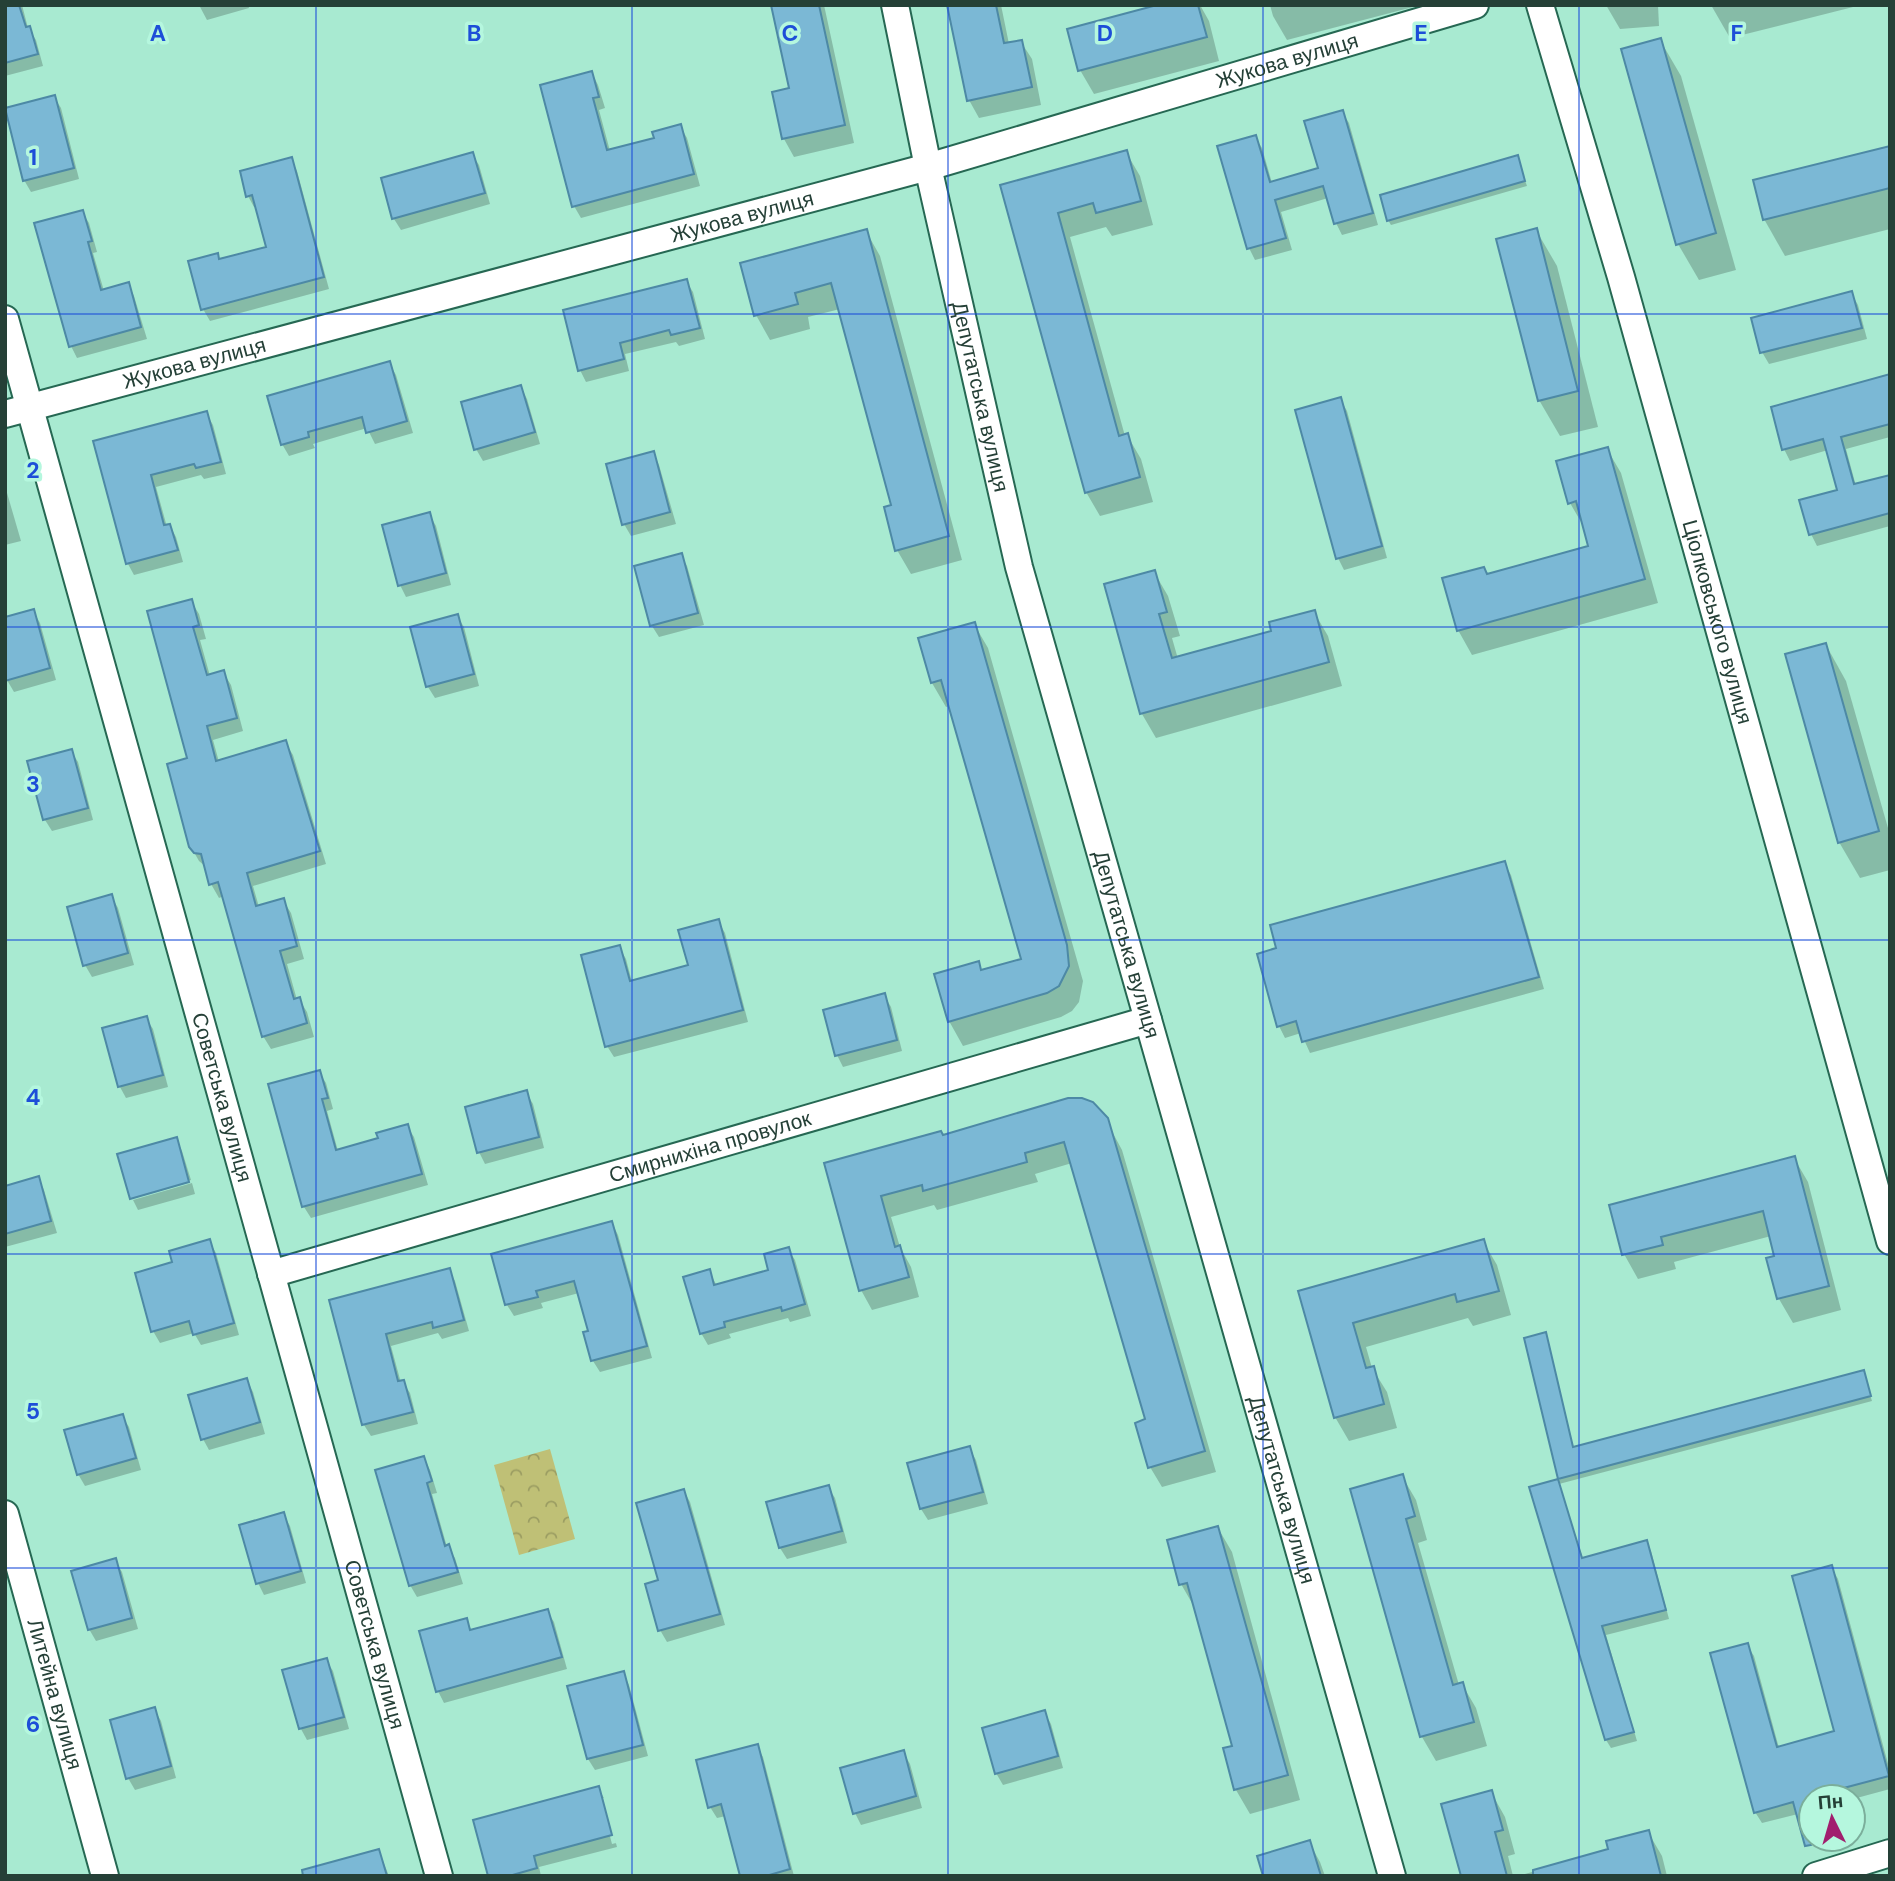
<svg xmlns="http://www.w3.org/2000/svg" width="1895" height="1881" viewBox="0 0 1895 1881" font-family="'DM Sans',sans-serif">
<defs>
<pattern id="forest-crowns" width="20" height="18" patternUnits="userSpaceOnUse" patternTransform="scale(1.75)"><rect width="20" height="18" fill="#bfc076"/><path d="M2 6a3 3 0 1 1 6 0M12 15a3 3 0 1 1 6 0" fill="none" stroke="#9b9d62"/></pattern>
</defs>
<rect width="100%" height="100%" fill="#a8ead1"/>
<polygon fill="url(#forest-crowns)" points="550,1449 575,1539 519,1555 494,1465"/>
<g fill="#0003">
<polygon points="5,5 22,5 28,28 36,40 43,66 5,76"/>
<polygon points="199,5 248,5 249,8 207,20"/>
<polygon points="773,5 824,5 854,143 794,157 784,139 791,90"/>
<polygon points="949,5 1001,5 1009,44 1021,42 1032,59 1041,105 979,118 969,100"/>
<polygon points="1163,5 1200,5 1209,21 1219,61 1094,94 1080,70"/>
<polygon points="1270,5 1412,5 1413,7 1287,40 1273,16"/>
<polygon points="1606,5 1658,5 1659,26 1620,29"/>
<polygon points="1711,5 1861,5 1730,38"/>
<polygon points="1660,40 1681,76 1736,270 1699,280 1678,244"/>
<polygon points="592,73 598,85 605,108 599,110 610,151 656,139 680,126 687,138 700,186 581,218 574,206"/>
<polygon points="54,97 61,108 79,179 31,192 24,180"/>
<polygon points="1342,112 1349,123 1378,225 1342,235 1336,223 1328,198 1281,212 1292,250 1255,260 1249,248 1255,137 1262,148 1272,183 1320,169"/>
<polygon points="1890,148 1890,229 1785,256 1764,219"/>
<polygon points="1126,152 1140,176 1153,225 1112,236 1106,227 1070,237 1125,436 1127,435 1141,459 1153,502 1100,516 1086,492 1002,186"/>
<polygon points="472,154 479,165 490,204 401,230 394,219 383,179"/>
<polygon points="1517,158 1527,186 1391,225 1388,220"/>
<polygon points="291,159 297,171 329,289 210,321 203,309 217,255 220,261 268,248 257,207 254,207 248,196"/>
<polygon points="82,212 89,223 97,252 93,253 104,291 128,284 134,296 147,339 77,358 71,346"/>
<polygon points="1536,230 1557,266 1598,427 1560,436 1539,400"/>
<polygon points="866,231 880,256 962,560 911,574 897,550 893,507 840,309 808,317 810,329 770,340 756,315"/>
<polygon points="686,281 693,292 705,339 679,346 676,342 625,354 629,371 586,382 580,370"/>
<polygon points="1851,293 1858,305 1867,339 1769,364 1762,352"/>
<polygon points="389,363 396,375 413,433 375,444 367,428 313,444 315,448 289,456 282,444"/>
<polygon points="1890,376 1890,437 1846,449 1856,486 1890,477 1890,526 1817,546 1811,534 1839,491 1828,450 1790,461 1784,449"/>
<polygon points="521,387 527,399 540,444 483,461 476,449"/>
<polygon points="1340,399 1347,411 1387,558 1344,570 1338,558"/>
<polygon points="206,413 213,425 226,474 204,479 201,475 156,487 167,527 170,526 176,537 183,562 134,575 128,564 95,443"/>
<polygon points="1607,449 1621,473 1658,603 1472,655 1458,630 1488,576 1590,547 1584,527 1570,503"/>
<polygon points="653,453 659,465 676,524 631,536 624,524"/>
<polygon points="5,486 21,541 5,545"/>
<polygon points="429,514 436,526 451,585 406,597 400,585"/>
<polygon points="681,555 687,566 704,625 659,637 652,626 636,567"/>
<polygon points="1154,572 1168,596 1180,636 1172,638 1178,659 1273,632 1314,612 1328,636 1342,686 1156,738 1142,714 1106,585"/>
<polygon points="191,601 199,614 206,639 200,640 210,676 223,672 231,685 243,731 213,740 219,762 285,742 293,755 326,864 253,886 259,907 283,900 291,913 304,959 287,964 297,1000 299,999 307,1012 314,1037 271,1049 263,1036 224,896 219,898 211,884 206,867 199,861 191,847 189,759"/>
<polygon points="33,611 40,623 56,680 14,692 7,680"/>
<polygon points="457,616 464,627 479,686 435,698 428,687 412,628"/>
<polygon points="974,624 988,648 1083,981 1079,1002 1072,1011 1061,1017 963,1046 949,1021 978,963 982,971 1023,960 950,706 946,707 932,683 920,639"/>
<polygon points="1826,645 1846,681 1890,835 1890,870 1860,878 1839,842"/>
<polygon points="71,751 78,762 93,820 52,831 45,820 29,762"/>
<polygon points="1504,863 1511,875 1544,989 1310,1053 1301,1033 1285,1038 1279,1026"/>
<polygon points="111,896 118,908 134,965 92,977 85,965"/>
<polygon points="718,921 725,933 748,1022 614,1057 607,1046 619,947 626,959 632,982 690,967"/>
<polygon points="884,995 891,1007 902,1051 843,1067 837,1055"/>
<polygon points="146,1018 153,1029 168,1087 126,1098 120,1087 104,1029"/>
<polygon points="319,1072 326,1083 333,1109 327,1111 338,1151 380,1139 407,1126 414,1137 428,1185 311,1218 304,1207 270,1085"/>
<polygon points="526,1092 533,1104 544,1148 485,1164 479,1152"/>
<polygon points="1101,1111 1122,1150 1216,1472 1162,1487 1150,1467 1148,1421 1072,1163 1035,1174 1038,1182 937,1210 934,1205 891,1217 900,1247 911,1267 919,1297 872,1310 861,1290 826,1164 943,1136"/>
<polygon points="176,1139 182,1151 191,1180 132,1197"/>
<polygon points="1794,1158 1808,1182 1841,1310 1793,1323 1779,1299 1768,1259 1776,1257 1771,1236 1674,1262 1676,1269 1638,1279 1624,1254"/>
<polygon points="38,1178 44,1190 57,1233 5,1247 5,1188"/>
<polygon points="192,1183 195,1194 138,1210 133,1200"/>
<polygon points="612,1223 618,1235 652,1358 600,1372 593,1361 585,1333 590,1332 579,1293 541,1303 543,1308 514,1316 507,1305 493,1256"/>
<polygon points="209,1241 216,1253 239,1335 201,1345 194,1333 160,1343 153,1331 174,1264"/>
<polygon points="1483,1241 1497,1265 1511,1315 1473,1326 1468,1318 1366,1347 1372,1368 1387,1392 1397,1428 1349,1441 1335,1417 1301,1292"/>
<polygon points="788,1249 795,1260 811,1316 790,1322 788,1318 729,1334 731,1338 708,1345 701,1333 709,1271 717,1286 770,1271"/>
<polygon points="449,1270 455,1281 469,1331 442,1339 438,1333 391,1346 401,1383 403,1382 410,1393 418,1424 371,1436 364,1425 331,1302"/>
<polygon points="1545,1334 1574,1449 1863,1373 1872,1401 1559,1484 1583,1559 1646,1542 1651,1551 1669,1619 1606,1635 1637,1741 1611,1748 1606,1740 1532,1488 1560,1480 1526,1339"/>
<polygon points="247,1380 253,1392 265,1434 209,1450 203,1439"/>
<polygon points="122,1416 129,1427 141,1470 85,1486 78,1474"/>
<polygon points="969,1448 976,1460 988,1504 928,1520 921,1509 909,1465"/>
<polygon points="424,1458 430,1470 437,1493 432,1494 447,1547 455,1558 463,1584 417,1597 410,1585"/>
<polygon points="1402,1476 1416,1500 1427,1540 1418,1543 1459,1685 1462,1684 1476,1708 1487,1746 1436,1761 1422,1737 1352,1490"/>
<polygon points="828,1487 835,1498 847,1543 787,1559 780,1548 768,1504"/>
<polygon points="684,1491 690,1502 725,1625 667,1642 660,1630 660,1581"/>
<polygon points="283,1514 290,1526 306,1583 264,1595 258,1583"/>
<polygon points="1218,1528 1232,1552 1300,1800 1250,1814 1236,1790 1225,1750 1234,1747 1196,1610 1181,1584"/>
<polygon points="115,1561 122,1572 138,1629 96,1641 89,1629"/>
<polygon points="1831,1567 1838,1579 1890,1771 1890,1789 1853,1799 1853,1797 1811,1797 1811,1828 1798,1814 1762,1823 1755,1812 1747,1645 1754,1656 1779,1748 1836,1732"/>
<polygon points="547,1611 554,1622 567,1669 444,1703 438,1691 466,1620 472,1631"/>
<polygon points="326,1660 333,1671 349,1729 307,1740 301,1729"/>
<polygon points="623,1673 629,1685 648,1756 595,1770 588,1759"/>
<polygon points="154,1709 161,1721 176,1778 135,1790 128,1778"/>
<polygon points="1044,1712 1051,1724 1063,1768 1003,1785 996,1773"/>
<polygon points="757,1746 763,1757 794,1876 741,1876 726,1816 717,1818 710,1807"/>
<polygon points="903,1752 910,1764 922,1808 861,1825 855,1813"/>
<polygon points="598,1788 604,1798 600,1798 612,1844 616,1843 604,1798 617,1847 539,1867 541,1876 490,1876"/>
<polygon points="1491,1792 1505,1817 1515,1854 1508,1856 1513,1876 1462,1876"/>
<polygon points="1648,1832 1662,1856 1667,1876 1518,1876 1611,1850"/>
<polygon points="1309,1842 1320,1862 1325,1876 1265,1876"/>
<polygon points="379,1851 389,1876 340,1876"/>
</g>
<g fill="#7bb8d5" stroke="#4d89a5" stroke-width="2">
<polygon points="5,5 19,5 26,27 30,26 38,54 5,63"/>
<polygon points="771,5 819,5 845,125 782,139 772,92 789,88"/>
<polygon points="947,5 996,5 1004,43 1022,40 1032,87 967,101"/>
<polygon points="1157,5 1198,5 1207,37 1078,71 1067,29"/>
<polygon points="1661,38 1716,233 1676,245 1621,49"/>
<polygon points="592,71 599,97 593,98 607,150 654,138 652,132 681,124 694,174 572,207 540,85"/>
<polygon points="55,95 74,168 23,181 5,108"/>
<polygon points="1343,110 1373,213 1334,224 1323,186 1275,200 1286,238 1247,249 1217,146 1256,135 1270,182 1318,168 1304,121"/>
<polygon points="1890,146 1890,188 1763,220 1753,180"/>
<polygon points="1127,150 1141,201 1096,213 1093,203 1058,213 1119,436 1128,433 1140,477 1085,493 1000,185"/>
<polygon points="473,152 485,193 392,219 381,178"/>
<polygon points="1518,155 1525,181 1387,221 1380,195"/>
<polygon points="292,157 324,277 201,310 188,261 218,253 219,259 266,247 252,195 246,197 240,171"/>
<polygon points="83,210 92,241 88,242 101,290 129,282 141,327 69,347 34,223"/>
<polygon points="1537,228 1578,391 1538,401 1496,239"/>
<polygon points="867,229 949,536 895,551 884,507 891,505 831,283 795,293 798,304 754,316 740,263"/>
<polygon points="687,279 700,328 671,335 669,330 620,343 624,359 578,371 563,310"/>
<polygon points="1852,291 1862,328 1760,353 1751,318"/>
<polygon points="390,361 407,421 366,433 362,417 308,432 309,437 281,445 267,396"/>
<polygon points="1890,374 1890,424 1841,437 1854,484 1890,475 1890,513 1809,535 1799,500 1837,490 1823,439 1782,450 1771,407"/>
<polygon points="521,385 535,432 474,450 461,402"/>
<polygon points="1341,397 1382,546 1336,559 1295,410"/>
<polygon points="207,411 221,462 196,468 194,464 151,475 164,525 170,524 178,550 126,564 93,441"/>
<polygon points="1608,447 1645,579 1457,631 1442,578 1484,567 1487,574 1588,546 1576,501 1568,504 1556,461"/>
<polygon points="654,451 670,512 622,525 606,464"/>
<polygon points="430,512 446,573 398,586 382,525"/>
<polygon points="682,553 698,613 650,626 634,566"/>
<polygon points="1155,570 1167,612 1159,614 1172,658 1271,631 1269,622 1315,610 1329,662 1140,714 1104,584"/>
<polygon points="192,599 199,625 193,627 207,675 224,670 237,718 207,726 216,761 286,740 320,851 247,873 256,906 284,898 297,946 280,951 294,999 300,997 307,1023 262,1037 218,882 209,885 201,854 194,853 189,847 167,764 187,758 147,611"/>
<polygon points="34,609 50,668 5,681 5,617"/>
<polygon points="458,614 474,674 426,687 410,627"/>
<polygon points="975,622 1067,945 1069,966 1059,986 1047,993 948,1022 934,974 979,961 981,970 1021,959 941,680 931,683 918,638"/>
<polygon points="1826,643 1879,831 1838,843 1785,654"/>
<polygon points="72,749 88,808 43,820 27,761"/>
<polygon points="1505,861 1539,977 1302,1042 1296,1021 1277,1027 1257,954 1276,948 1270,925"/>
<polygon points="112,894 128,953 83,966 67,907"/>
<polygon points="719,919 743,1010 605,1047 581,955 620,945 630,981 688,965 678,930"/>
<polygon points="885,993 897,1040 835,1056 823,1010"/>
<polygon points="147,1016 163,1075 118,1087 102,1028"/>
<polygon points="320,1070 328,1098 322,1099 336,1150 378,1138 376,1133 408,1124 422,1174 302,1207 268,1084"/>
<polygon points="527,1090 539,1137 477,1153 465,1107"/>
<polygon points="1068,1098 1082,1098 1093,1102 1108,1118 1205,1451 1148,1468 1135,1423 1145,1419 1064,1142 1025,1153 1027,1162 923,1191 922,1185 881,1196 895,1247 900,1245 909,1277 859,1291 824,1163 941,1131 943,1135"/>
<polygon points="177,1137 189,1182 130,1199 117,1154"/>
<polygon points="1795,1156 1829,1286 1777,1299 1766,1258 1774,1256 1763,1211 1661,1237 1663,1245 1622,1255 1609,1205"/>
<polygon points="39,1176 51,1221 5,1234 5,1186"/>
<polygon points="612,1221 647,1346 591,1361 583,1332 588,1331 574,1281 536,1291 538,1297 505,1305 491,1254"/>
<polygon points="210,1239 234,1323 193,1335 189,1321 151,1332 135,1273 172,1262 169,1251"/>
<polygon points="1484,1239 1499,1291 1457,1302 1455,1294 1353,1323 1366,1368 1374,1366 1384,1404 1334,1418 1298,1291"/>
<polygon points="789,1247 805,1304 782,1311 781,1307 724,1322 725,1327 700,1334 683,1277 710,1269 714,1285 768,1270 764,1254"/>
<polygon points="450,1268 464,1320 433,1328 432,1322 386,1334 398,1381 404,1380 413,1412 362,1425 329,1300"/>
<polygon points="1546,1332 1573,1447 1864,1370 1871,1396 1558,1479 1524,1338"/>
<polygon points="247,1378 260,1422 201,1440 188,1395"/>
<polygon points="123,1414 136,1458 77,1475 64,1430"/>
<polygon points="970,1446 983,1492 920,1509 907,1463"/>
<polygon points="424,1456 432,1481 427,1483 445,1546 449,1544 458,1572 409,1586 375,1470"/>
<polygon points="1403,1474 1415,1516 1406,1519 1453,1685 1463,1682 1474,1722 1420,1737 1350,1489"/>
<polygon points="1558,1479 1582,1558 1647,1540 1666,1610 1602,1626 1634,1732 1605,1740 1529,1487"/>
<polygon points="829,1485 842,1531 779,1548 766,1502"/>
<polygon points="684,1489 720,1614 658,1631 645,1584 658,1580 636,1503"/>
<polygon points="284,1512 301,1571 256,1584 239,1525"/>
<polygon points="1218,1526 1288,1775 1234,1790 1223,1748 1232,1746 1187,1583 1179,1585 1167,1540"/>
<polygon points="116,1558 132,1618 88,1630 71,1571"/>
<polygon points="1832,1565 1889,1776 1836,1790 1838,1797 1811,1797 1811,1845 1805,1846 1793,1802 1754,1813 1710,1653 1748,1643 1777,1747 1834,1731 1792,1576"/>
<polygon points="548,1609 562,1657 436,1692 419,1631 467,1618 470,1630"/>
<polygon points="327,1658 344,1717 299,1729 282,1670"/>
<polygon points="624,1671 643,1745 587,1759 567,1686"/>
<polygon points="155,1707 171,1766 126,1779 110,1720"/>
<polygon points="1045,1710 1058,1756 995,1774 982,1728"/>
<polygon points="758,1744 790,1869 766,1876 740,1876 721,1804 708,1808 696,1760"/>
<polygon points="904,1750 916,1796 853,1814 840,1768"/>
<polygon points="599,1786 612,1835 534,1856 537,1868 509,1876 488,1876 473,1820"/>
<polygon points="1492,1790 1503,1830 1495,1832 1507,1876 1461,1876 1441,1804"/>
<polygon points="1649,1830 1661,1876 1533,1876 1533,1870 1608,1849 1606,1841"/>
<polygon points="1310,1840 1321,1876 1263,1876 1257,1856"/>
<polygon points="379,1849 387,1876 303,1876 302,1870"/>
</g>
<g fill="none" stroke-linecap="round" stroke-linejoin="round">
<g stroke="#266853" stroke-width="30">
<g id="minor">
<path id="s1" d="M895,5l33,162 91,400 373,1309"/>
<path id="s2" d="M1540,5l81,272 269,964"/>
<path id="s3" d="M5,319l434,1557"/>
<path id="s4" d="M5,414l923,-247 547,-162"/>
<path id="s5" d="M271,1274l877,-254"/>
<path id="s6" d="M5,1514l100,362"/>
<polyline points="1816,1876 1890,1853"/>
</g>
</g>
<use href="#minor" stroke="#fff" stroke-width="26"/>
</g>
<path fill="none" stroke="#1d4ed8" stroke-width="2" stroke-opacity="0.55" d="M316,5v1871M632,5v1871M948,5v1871M1263,5v1871M1579,5v1871M5,314h1885M5,627h1885M5,940h1885M5,1254h1885M5,1568h1885"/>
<g text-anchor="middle" stroke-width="7" stroke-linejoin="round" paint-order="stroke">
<g font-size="21" fill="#254037" stroke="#b5f7de">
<text dy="7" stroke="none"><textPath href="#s4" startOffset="1330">Жукова вулиця</textPath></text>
<text dy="7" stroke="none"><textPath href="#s4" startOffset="763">Жукова вулиця</textPath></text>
<text dy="7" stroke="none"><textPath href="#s4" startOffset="196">Жукова вулиця</textPath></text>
<text dy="7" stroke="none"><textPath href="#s1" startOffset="401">Депутатська вулиця</textPath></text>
<text dy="7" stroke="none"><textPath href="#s2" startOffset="642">Ціолковського вулиця</textPath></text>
<text dy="7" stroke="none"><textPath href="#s1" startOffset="968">Депутатська вулиця</textPath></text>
<text dy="7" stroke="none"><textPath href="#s3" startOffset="808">Советська вулиця</textPath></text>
<text dy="7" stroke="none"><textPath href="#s5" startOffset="457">Смирнихіна провулок</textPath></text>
<text dy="7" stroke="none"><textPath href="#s1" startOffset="1535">Депутатська вулиця</textPath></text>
<text dy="7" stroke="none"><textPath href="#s3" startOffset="1376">Советська вулиця</textPath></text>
<text dy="7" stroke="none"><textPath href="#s6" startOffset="187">Литейна вулиця</textPath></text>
</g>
</g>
<g font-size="23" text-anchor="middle" font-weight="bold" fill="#1d4ed8" stroke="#b5f7de" stroke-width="7" stroke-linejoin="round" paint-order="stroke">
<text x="158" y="41">A</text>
<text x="474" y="41">B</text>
<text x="790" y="41">C</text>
<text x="1105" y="41">D</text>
<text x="1421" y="41">E</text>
<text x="1737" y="41">F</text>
<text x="33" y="165">1</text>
<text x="33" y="478">2</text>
<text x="33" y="792">3</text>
<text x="33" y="1105">4</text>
<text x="33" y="1419">5</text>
<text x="33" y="1732">6</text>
</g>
<rect width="1895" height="1881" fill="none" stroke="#254037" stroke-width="14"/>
<g transform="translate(1832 1818) rotate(355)"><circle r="33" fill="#b5f7de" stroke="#7bae9b" stroke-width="2"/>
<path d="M0-5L12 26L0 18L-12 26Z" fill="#a11e6e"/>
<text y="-10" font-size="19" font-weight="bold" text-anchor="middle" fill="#254037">Пн</text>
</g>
</svg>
